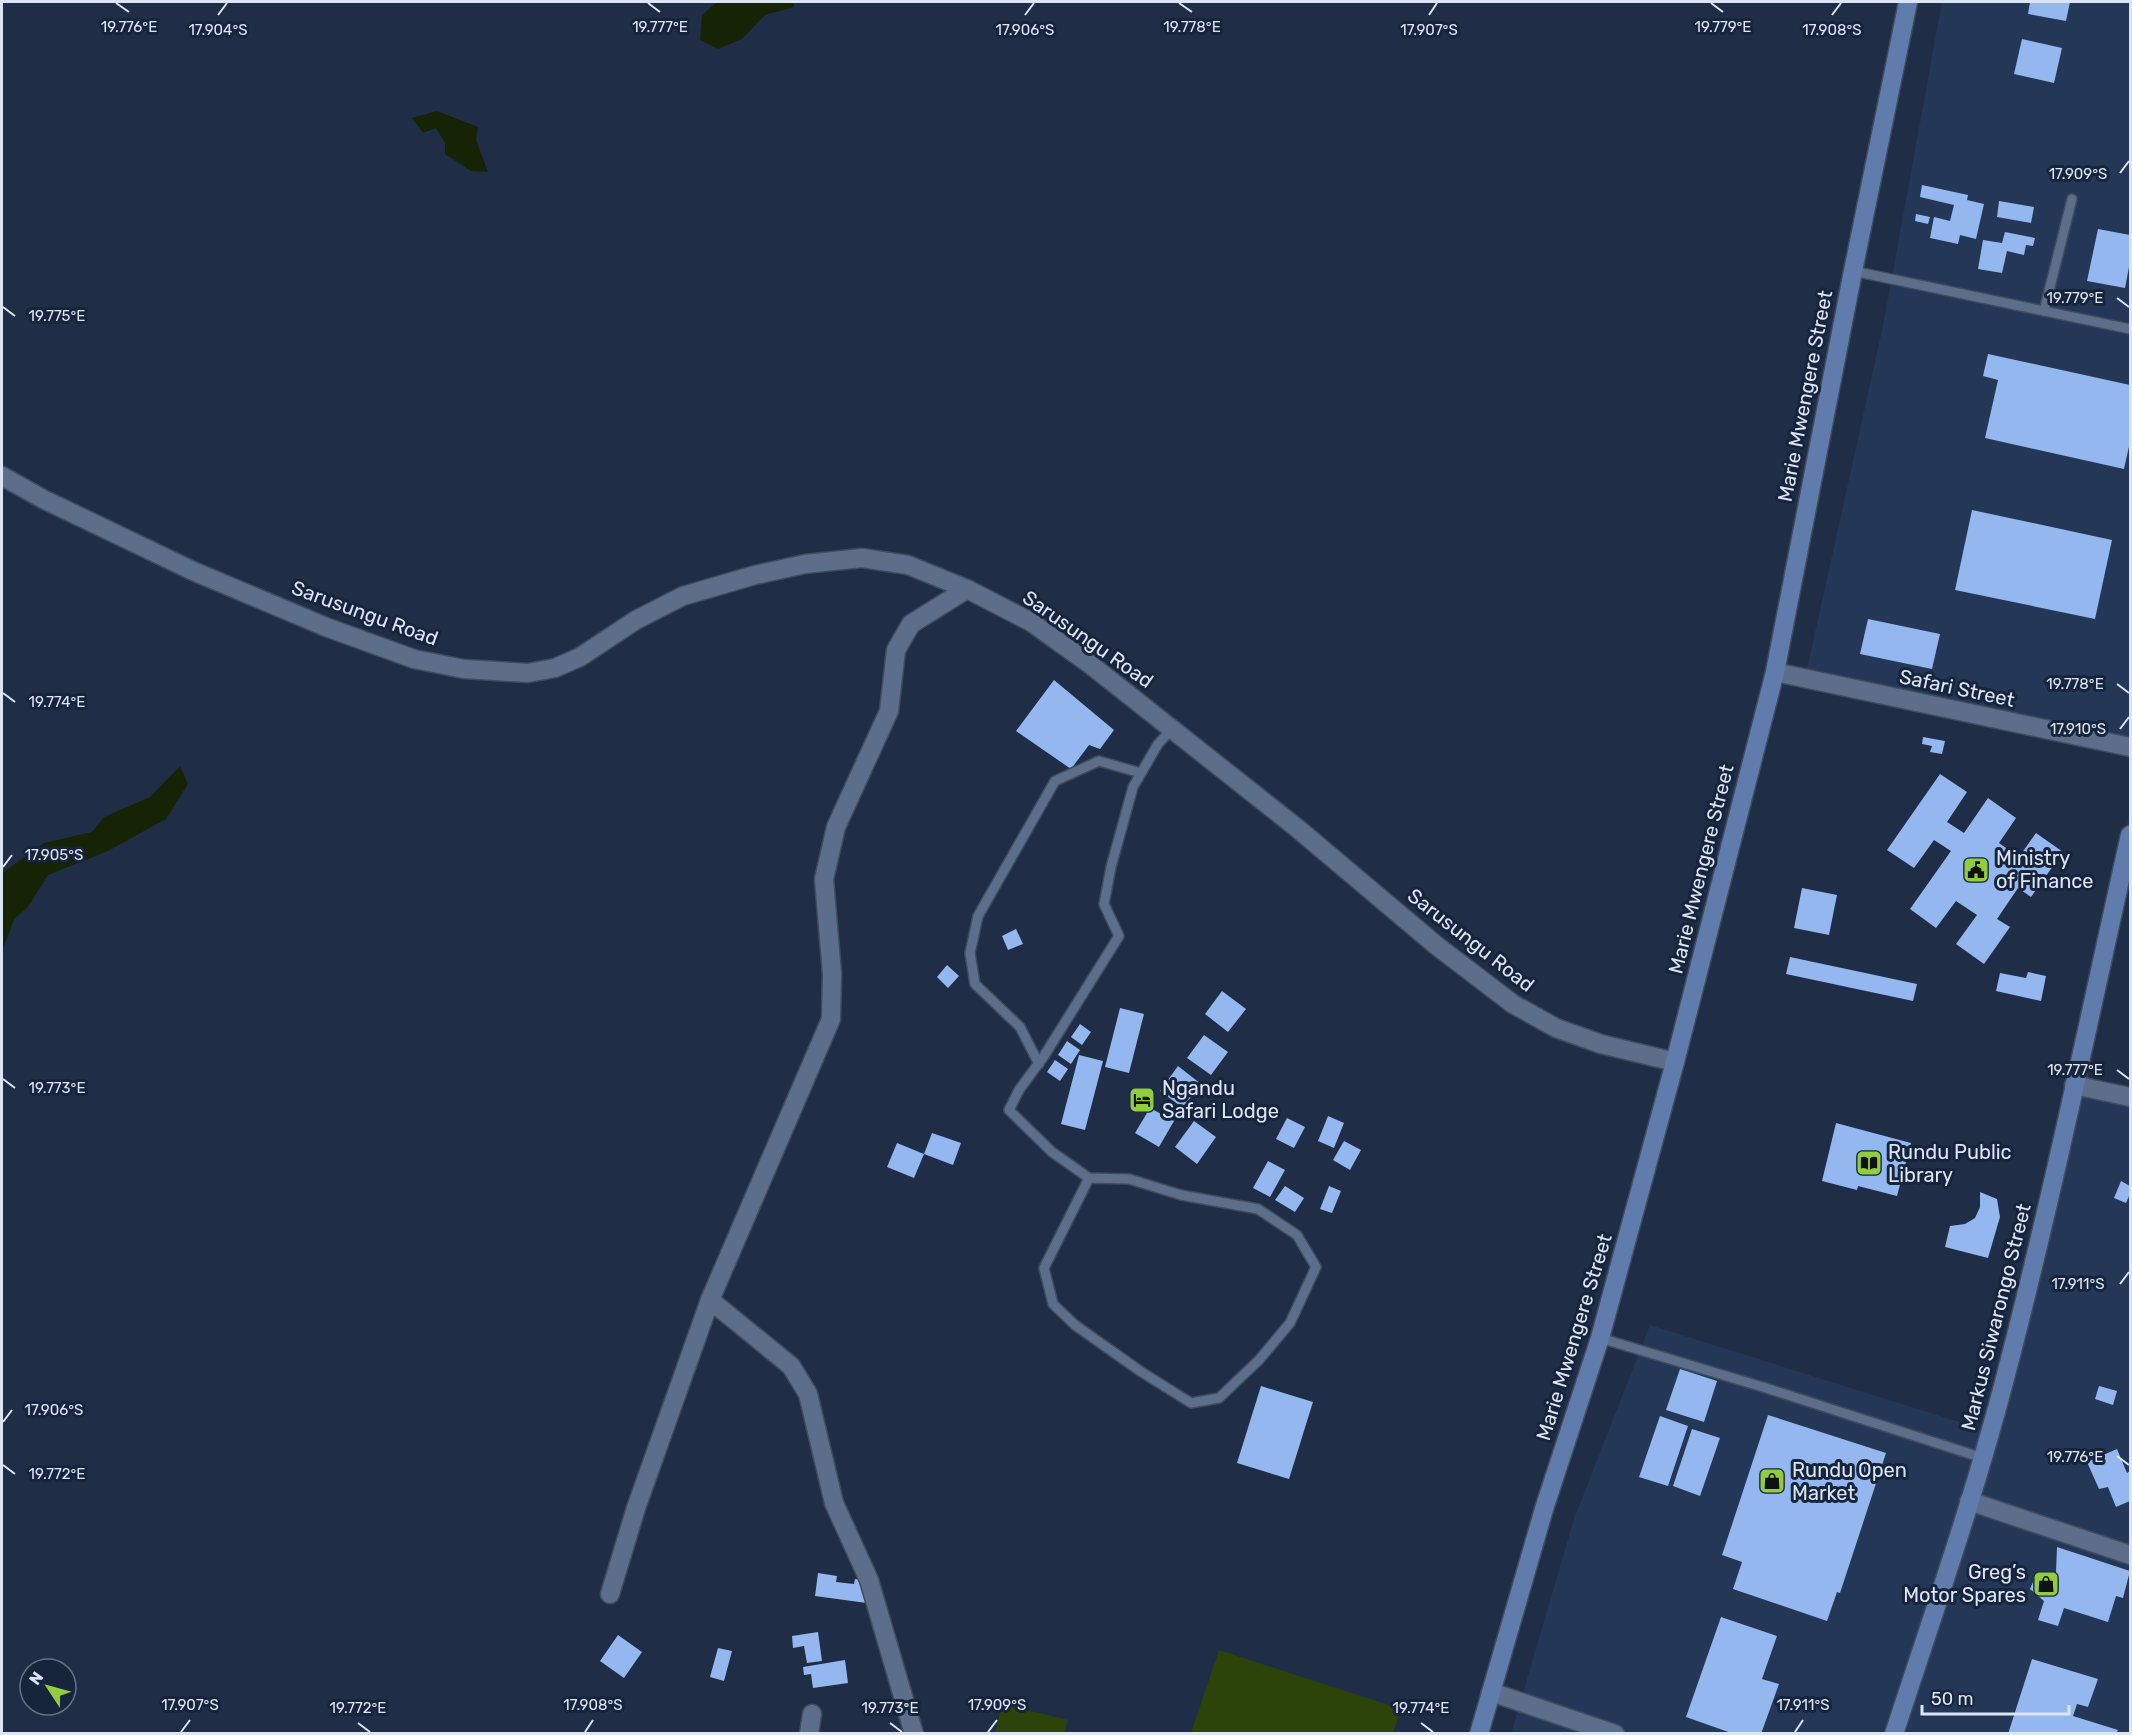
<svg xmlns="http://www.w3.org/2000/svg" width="2132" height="1735" viewBox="0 0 2132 1735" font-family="Rubik,sans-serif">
<rect width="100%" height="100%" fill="#1f2e46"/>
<g fill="#253756">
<polygon points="1942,2 2130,2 2130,747 1805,678 1884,321"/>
<polygon points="2130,810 2130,835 2074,1085 2130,1097 2130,1733 1511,1734 1574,1519 1650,1325 1988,1431 2071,1085"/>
</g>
<g fill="#2c4309">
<polygon points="1219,1650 1401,1709 1393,1733 1191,1733"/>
<polygon points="1002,1704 1068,1720 1064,1733 995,1733"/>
</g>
<g fill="#162405">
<polygon points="717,2 793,2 794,7 765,15 742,39 718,49 700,40 702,15"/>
<polygon points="437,111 478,127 476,140 488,172 471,171 445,154 445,143 436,128 423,133 412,118"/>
<polygon points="180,766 188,784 166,819 108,851 48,875 28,907 14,919 2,952 2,873 44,843 92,832 104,817 150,797"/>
</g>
<g fill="#94b7f0">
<polygon points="2030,2 2070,2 2066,21 2028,14"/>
<polygon points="2022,39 2062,48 2054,83 2014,74"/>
<polygon points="1922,185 1968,195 1967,200 1984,204 1976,239 1960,235 1958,244 1930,238 1934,217 1950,221 1954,205 1920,197"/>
<polygon points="1999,201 2034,207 2031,223 1997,217"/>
<polygon points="1916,214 1930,217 1928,224 1915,221"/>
<polygon points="2098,229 2130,235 2130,262 2125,288 2087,281"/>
<polygon points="2005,232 2035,238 2033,246 2026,245 2024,255 2007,251 2002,273 1978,269 1983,240 2002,243"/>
<polygon points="1988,354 2130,385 2130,442 2124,469 1985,438 1998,380 1983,376"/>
<polygon points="1972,510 2112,540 2095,619 1955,590"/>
<polygon points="1868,619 1940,634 1932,669 1860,654"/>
<polygon points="1054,680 1114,730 1100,749 1089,745 1071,769 1016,731"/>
<polygon points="1923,737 1945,741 1942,754 1930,752 1932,746 1922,744"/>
<polygon points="1940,774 1967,792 1947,822 1964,833 1988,798 2016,818 1999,843 2019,857 2036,833 2063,852 2031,897 2018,888 1997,919 2010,927 1984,964 1956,944 1977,915 1956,901 1936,928 1910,909 1951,851 1934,840 1914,868 1887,850"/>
<polygon points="1802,888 1837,895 1829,935 1794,928"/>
<polygon points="1016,929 1023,944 1008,950 1002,936"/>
<polygon points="1790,957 1917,984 1913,1001 1786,974"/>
<polygon points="947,965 959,976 948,988 937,977"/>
<polygon points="2028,972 2046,976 2041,1001 1996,991 2000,973 2026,978"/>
<polygon points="1222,991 1246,1009 1228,1032 1205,1014"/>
<polygon points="1120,1008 1144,1014 1129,1073 1105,1067"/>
<polygon points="1080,1024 1091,1032 1082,1045 1071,1037"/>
<polygon points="1204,1035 1228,1052 1211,1075 1187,1058"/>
<polygon points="1067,1041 1080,1050 1071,1064 1058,1055"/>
<polygon points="1079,1055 1103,1061 1085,1130 1061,1124"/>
<polygon points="1055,1060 1068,1069 1060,1081 1047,1072"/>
<polygon points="1178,1066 1201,1084 1183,1108 1160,1091"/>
<polygon points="1150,1108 1174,1121 1159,1147 1135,1133"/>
<polygon points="1328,1116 1344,1123 1334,1148 1318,1141"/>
<polygon points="1287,1118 1305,1127 1294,1148 1276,1139"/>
<polygon points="1194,1121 1216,1137 1197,1164 1175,1147"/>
<polygon points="1836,1123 1911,1143 1897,1196 1858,1186 1857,1190 1822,1181"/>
<polygon points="932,1133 961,1143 953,1165 924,1154"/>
<polygon points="1344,1141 1361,1150 1350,1170 1333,1160"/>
<polygon points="897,1143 924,1154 914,1178 887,1167"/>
<polygon points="1268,1161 1285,1170 1270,1197 1253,1188"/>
<polygon points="2121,1181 2130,1186 2130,1194 2126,1203 2114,1198"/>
<polygon points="1285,1186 1304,1198 1295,1212 1275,1200"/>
<polygon points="1329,1186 1341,1191 1332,1213 1320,1209"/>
<polygon points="1980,1192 1997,1199 2000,1217 1988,1258 1945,1247 1950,1226 1965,1224 1975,1218 1980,1207"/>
<polygon points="1680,1369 1717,1381 1704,1422 1666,1410"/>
<polygon points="1261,1386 1313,1402 1289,1479 1237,1463"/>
<polygon points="2099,1386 2117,1391 2113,1405 2095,1399"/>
<polygon points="1768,1415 1886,1453 1840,1593 1837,1592 1827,1621 1733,1589 1742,1562 1722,1555"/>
<polygon points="1660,1416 1688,1426 1668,1486 1639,1477"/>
<polygon points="1692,1429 1720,1438 1700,1496 1673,1486"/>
<polygon points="2117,1449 2127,1473 2130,1471 2130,1501 2116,1507 2108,1487 2099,1489 2087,1462"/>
<polygon points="2057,1547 2130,1571 2123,1598 2116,1596 2108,1622 2064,1608 2058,1626 2038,1620 2044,1601 2030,1589 2037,1573 2056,1573"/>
<polygon points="818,1573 837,1576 836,1582 854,1584 855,1579 868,1580 874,1604 815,1596"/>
<polygon points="1721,1617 1777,1636 1762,1679 1779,1684 1761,1734 1734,1734 1686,1717"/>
<polygon points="818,1632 822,1661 807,1663 804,1646 793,1648 792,1636"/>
<polygon points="618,1635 642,1652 624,1678 600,1661"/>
<polygon points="718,1648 732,1651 724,1681 710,1677"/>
<polygon points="2032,1659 2098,1679 2088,1707 2077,1704 2073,1716 2118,1730 2116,1734 2008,1734"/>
<polygon points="845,1660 848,1683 813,1688 811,1674 804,1675 803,1667"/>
</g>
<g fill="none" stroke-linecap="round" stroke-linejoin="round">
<g stroke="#3f4b60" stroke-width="12">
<g id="lane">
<polyline points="1853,271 2130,329"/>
<polyline points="2044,311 2072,199"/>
<polyline points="1039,1064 1020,1027 975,984 970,953 978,916 1055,781 1099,761 1141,773"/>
<polyline points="1089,1178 1044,1268 1053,1304 1075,1325 1140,1371 1191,1403 1219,1398 1259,1360 1290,1323 1316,1267 1297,1235 1258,1209 1181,1195 1129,1179 1089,1178 1052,1152 1009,1110 1019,1090 1044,1056 1119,936 1104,904 1111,867 1133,787 1158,744 1173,728"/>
<polyline points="1600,1338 1766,1388 1983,1458"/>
</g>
</g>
<g stroke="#3f4b60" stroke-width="21">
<g id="street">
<polyline points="2,476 43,499 193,571 326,627 414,659 464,669 528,673 555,668 580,657 636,620 683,596 755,575 805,564 862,558 908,565 967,589 1031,622 1091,665 1297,828 1437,946 1513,1004 1556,1028 1601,1044 1675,1062"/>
<polyline points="1775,672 2130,747"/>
<polyline points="2074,1085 2130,1097"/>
<polyline points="710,1300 791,1366 808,1394 834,1503 869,1580 914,1734"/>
<polyline points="1969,1501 2130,1555"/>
<polyline points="610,1594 636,1508 710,1300 831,1019 832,974 824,879 836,827 889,711 896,650 911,624 967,589"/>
<polyline points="1491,1692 1615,1734"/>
<polyline points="809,1734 812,1714"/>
</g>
</g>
<g stroke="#3f4b60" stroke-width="21">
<g id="secondary">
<polyline points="1479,1734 1544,1509 1600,1338 1675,1062 1775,672 1853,271 1908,2"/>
<path d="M1894,1734c38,-116 78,-231 109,-348 48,-182 86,-368 127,-551"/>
</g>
</g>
<use href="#lane" stroke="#5d6e8a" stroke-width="9"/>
<use href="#street" stroke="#5d6e8a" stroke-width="18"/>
<use href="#secondary" stroke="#607cac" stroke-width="18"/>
</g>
<path fill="none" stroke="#dbe5f5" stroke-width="2" d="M116,3l13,9M648,3l12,9M1179,3l13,9M1711,3l12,9M218,15l9,-12M1025,15l9,-12M1429,15l8,-12M1832,15l9,-12M2120,173l9,-12M2117,298l12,9M3,307l12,9M2117,684l12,9M3,693l12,9M2120,729l9,-12M3,867l9,-12M2117,1070l12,9M3,1079l12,9M2120,1284l9,-12M3,1422l9,-12M2117,1456l12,9M3,1465l12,9M358,1723l12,9M890,1723l12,9M1421,1723l12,9M181,1732l9,-12M585,1732l8,-12M988,1732l9,-12M1795,1732l8,-12"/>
<defs>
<g id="civic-square" transform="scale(1.35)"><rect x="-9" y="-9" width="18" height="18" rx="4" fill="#91cd3f" stroke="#16243c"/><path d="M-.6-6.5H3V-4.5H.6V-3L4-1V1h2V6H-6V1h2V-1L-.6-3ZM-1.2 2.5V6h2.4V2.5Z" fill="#111"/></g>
<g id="hotel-square" transform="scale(1.35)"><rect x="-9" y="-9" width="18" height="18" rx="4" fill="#91cd3f" stroke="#16243c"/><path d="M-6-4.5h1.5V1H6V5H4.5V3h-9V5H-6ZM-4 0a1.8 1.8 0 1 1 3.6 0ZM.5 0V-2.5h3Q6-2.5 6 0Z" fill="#111"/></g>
<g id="library-square" transform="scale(1.35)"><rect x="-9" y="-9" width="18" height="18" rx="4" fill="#91cd3f" stroke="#16243c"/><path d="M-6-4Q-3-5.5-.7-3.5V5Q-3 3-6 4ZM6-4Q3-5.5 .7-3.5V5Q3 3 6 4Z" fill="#111"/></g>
<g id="shop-square" transform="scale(1.35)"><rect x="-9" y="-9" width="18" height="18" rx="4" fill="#91cd3f" stroke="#16243c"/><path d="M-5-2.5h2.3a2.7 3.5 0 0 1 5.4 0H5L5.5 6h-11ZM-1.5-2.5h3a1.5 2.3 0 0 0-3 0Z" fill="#111"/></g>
</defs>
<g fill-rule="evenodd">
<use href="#civic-square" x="1976" y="870"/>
<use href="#hotel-square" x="1142" y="1100"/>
<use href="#library-square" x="1869" y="1163"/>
<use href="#shop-square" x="1772" y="1481"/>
<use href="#shop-square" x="2046" y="1584"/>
</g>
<g text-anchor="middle" stroke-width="6" stroke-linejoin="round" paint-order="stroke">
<g font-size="20" fill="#dbe5f5" stroke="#16243c">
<text transform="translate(1805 396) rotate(-79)" y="7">Marie Mwengere Street</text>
<text transform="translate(365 613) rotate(20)" y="7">Sarusungu Road</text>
<text transform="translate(1088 639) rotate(35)" y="7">Sarusungu Road</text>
<text transform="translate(1957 688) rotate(12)" y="7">Safari Street</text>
<text transform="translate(1701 869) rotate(-76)" y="7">Marie Mwengere Street</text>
<text transform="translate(1471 940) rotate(38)" y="7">Sarusungu Road</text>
<text transform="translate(1996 1317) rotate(-76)" y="7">Markus Siwarongo Street</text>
<text transform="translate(1574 1337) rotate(-73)" y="7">Marie Mwengere Street</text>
</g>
<g font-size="20" fill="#dbe5f5" stroke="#16243c" text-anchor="start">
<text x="1996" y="865">Ministry<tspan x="1996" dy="23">of Finance</tspan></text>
<text x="1162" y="1095">Ngandu<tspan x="1162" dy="23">Safari Lodge</tspan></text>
<text x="1888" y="1159">Rundu Public<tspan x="1888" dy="23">Library</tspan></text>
<text x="1792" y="1477">Rundu Open<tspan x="1792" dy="23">Market</tspan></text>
<text x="2026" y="1579" text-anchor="end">Greg’s<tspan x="2026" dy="23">Motor Spares</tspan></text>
</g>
</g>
<g font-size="15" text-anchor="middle" fill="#dbe5f5" stroke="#16243c" stroke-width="6" stroke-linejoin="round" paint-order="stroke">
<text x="129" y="32">19.776°E</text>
<text x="660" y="32">19.777°E</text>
<text x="1192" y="32">19.778°E</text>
<text x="1723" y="32">19.779°E</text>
<text x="218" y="35">17.904°S</text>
<text x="1429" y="35">17.907°S</text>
<text x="1832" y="35">17.908°S</text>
<text x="1025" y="35">17.906°S</text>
<text x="2078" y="179">17.909°S</text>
<text x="2075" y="303">19.779°E</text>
<text x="57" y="321">19.775°E</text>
<text x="2075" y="689">19.778°E</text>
<text x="57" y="707">19.774°E</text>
<text x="2078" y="734">17.910°S</text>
<text x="54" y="860">17.905°S</text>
<text x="2075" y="1075">19.777°E</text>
<text x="57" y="1093">19.773°E</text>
<text x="2078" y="1289">17.911°S</text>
<text x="54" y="1415">17.906°S</text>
<text x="2075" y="1462">19.776°E</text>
<text x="57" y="1479">19.772°E</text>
<text x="190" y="1710">17.907°S</text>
<text x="593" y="1710">17.908°S</text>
<text x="997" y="1710">17.909°S</text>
<text x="1803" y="1710">17.911°S</text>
<text x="358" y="1713">19.772°E</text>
<text x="890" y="1713">19.773°E</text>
<text x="1421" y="1713">19.774°E</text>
</g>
<rect width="2132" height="1735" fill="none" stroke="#dbe5f5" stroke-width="6"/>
<g transform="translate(48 1687) rotate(306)"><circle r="28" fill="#16243c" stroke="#657186" stroke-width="1.5"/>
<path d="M0-4.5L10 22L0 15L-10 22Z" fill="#91cd3f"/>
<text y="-9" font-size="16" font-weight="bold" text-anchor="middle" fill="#dbe5f5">N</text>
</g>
<path d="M1922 1705v9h147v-9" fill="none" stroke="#dbe5f5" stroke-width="3"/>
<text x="1931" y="1705" font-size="18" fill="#dbe5f5" stroke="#16243c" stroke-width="4.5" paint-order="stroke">50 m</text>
</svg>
